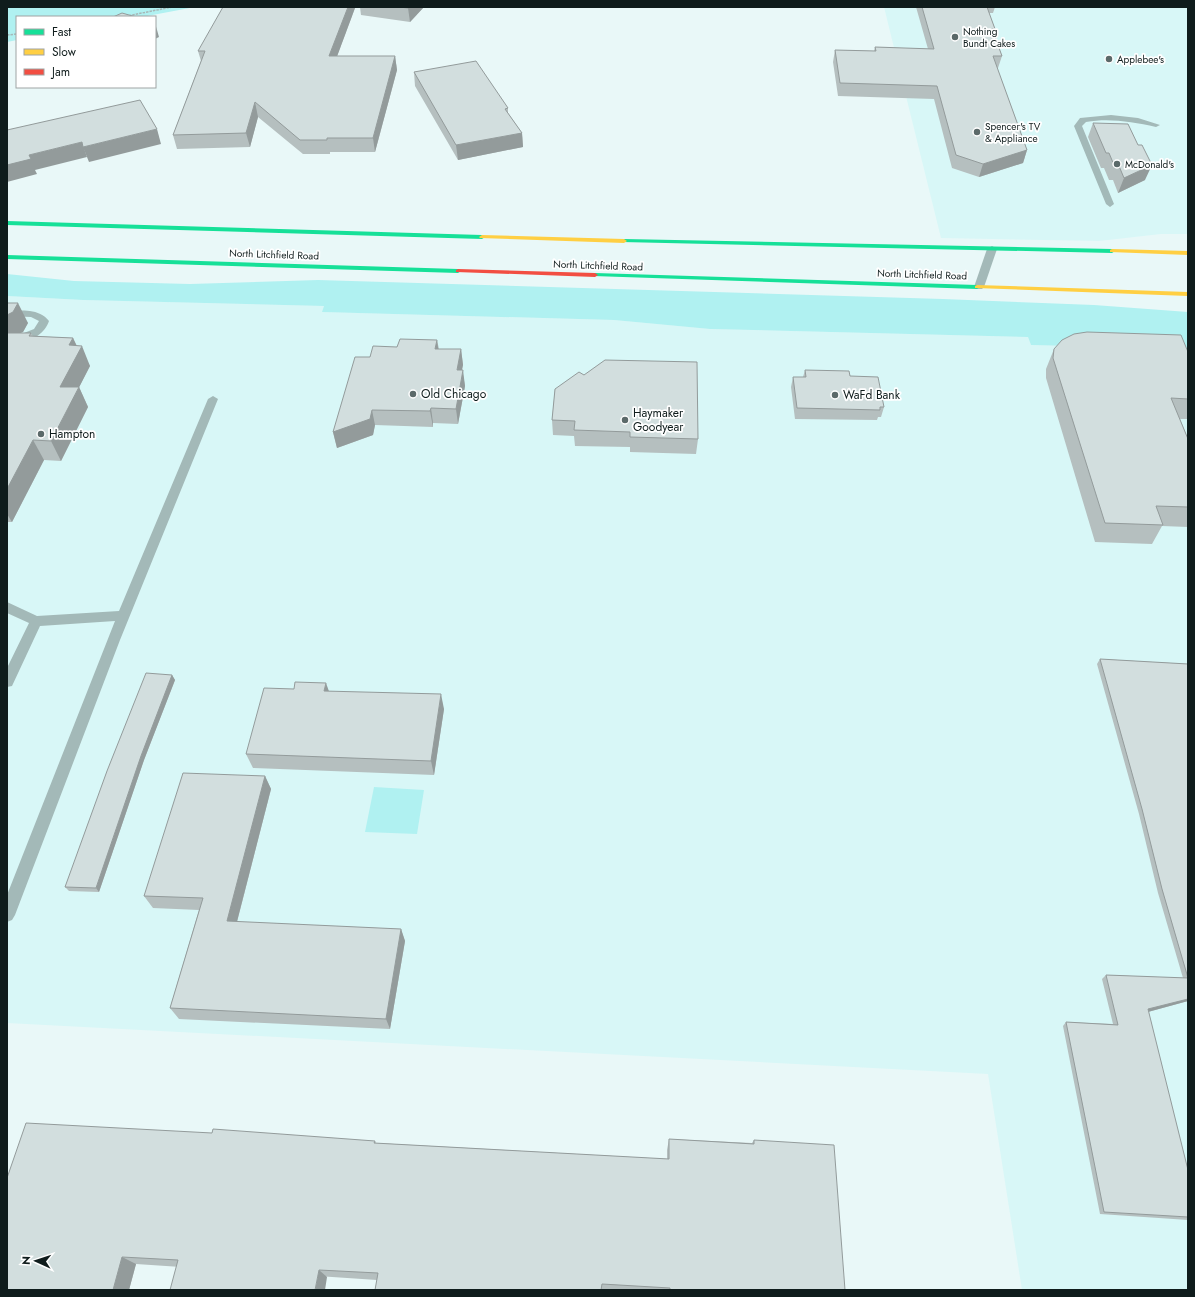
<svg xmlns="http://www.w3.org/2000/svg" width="1195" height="1297" viewBox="0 0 1195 1297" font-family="Jost,sans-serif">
<rect width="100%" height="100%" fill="#e9f8f8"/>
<g fill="#d8f7f7">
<polygon points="884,7 1188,7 1188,234 1161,234 1099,241 941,238"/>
<polygon points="7,296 83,300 324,306 323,312 614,320 710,329 1028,337 1031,345 1188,349 1188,1290 1022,1290 988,1074 7,1023"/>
</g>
<g fill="#b0f1f1">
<polygon points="7,7 195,7 142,17 17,17 17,40 7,42"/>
<polygon points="7,274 74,281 190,284 318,280 943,299 1094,305 1188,312 1188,349 1031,345 1028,337 710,329 614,320 322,312 324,306 83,300 7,296"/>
<polygon points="374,787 424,790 417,834 365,832"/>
</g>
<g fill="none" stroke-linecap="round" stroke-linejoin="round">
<g stroke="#a6b7b7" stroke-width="1.5" stroke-dasharray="2.5 1" stroke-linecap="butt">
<polyline points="122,17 172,7"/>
<polyline points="7,35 17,34"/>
</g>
<g fill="#a3b9b8" fill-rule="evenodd">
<path d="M1111,115l27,3 22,7 -4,2c-24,-5 -46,-9 -70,-5l-4,4 32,78 -4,3 -4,-3 -32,-78 6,-8z"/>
<polygon points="992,246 997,249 984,287 982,289 976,289 974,287 987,249"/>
<path d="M7,310c15,1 32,-2 42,11 -4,13 -21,24 -35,20l-1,-2 1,-2 20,-8 5,-8 -8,-4 -24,-1z"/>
<polygon points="213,396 218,399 120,640 15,915 12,920 7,922 7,895 115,621 40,626 12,686 7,687 7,668 29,623 7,613 7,602 37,616 119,611 208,399"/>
</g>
<g fill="#16e098" fill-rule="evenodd">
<polygon points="7,221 482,235 485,237 482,239 7,225"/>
<polygon points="624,239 1112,249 1115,251 1112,253 622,242 621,241"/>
<polygon points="7,255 458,269 461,271 458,273 7,259"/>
<polygon points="595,273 977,285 980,287 977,289 593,276 593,274"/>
</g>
<g fill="#ffcf43" fill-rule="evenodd">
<polygon points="482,235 624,239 627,241 624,243 480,238 479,237"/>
<polygon points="1112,249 1188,251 1188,255 1110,252 1110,250"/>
<polygon points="977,285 1188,292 1188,296 975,288 975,286"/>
</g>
<polygon fill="#f24e42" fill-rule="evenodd" points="458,269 595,273 598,275 595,277 456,272 456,270"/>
</g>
<g fill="#b5bfbf">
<polygon points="360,7 424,7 410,22 361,15"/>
<polygon points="916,7 995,7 993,13 989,13 995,29 994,34 1002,56 998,68 997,68 1027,150 1023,163 979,177 952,168 934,99 838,96 833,62 835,50 874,51 875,47 928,49"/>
<polygon points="355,8 337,56 395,56 397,70 375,152 330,152 330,154 303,154 258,117 250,147 177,149 173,135 201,61 198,51"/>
<polygon points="414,72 508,108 508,113 522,133 523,147 458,160 415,86"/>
<polygon points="1093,123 1145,180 1118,193 1113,180 1109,180 1104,168 1101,168 1088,137"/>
<polygon points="7,303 28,323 23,332 20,333 31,333 33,336 73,338 77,346 90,366 79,387 88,407 61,461 44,460 12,522 7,522"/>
<polygon points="437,340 439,349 461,349 463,365 462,370 465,386 458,424 433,423 433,427 375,425 373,435 337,448 333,432 370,357 397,347"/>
<polygon points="1054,349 1188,352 1188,419 1180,419 1188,439 1188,527 1162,526 1152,544 1095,542 1046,378 1046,369"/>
<polygon points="805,370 850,376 884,407 881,417 878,417 877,420 795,419 791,387 793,377 803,377"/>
<polygon points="555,389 698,439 696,454 630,452 630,447 575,446 574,436 553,435 552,420"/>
<polygon points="1100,659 1188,664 1188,1003 1188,1001 1148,1012 1188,1170 1188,1220 1100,1214 1063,1026 1066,1022 1113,1024 1102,979 1106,975 1183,978 1158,893 1139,814 1097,664"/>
<polygon points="172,675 175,680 144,760 99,892 69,891 65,887"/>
<polygon points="294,689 329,691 444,709 434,775 253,768 246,754"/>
<polygon points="265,776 271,789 237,922 401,929 405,941 390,1029 179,1019 170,1008 199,910 153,908 144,896"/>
<polygon points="212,1133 375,1141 376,1143 667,1159 667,1150 669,1139 752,1143 754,1140 845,1290 375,1290 377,1280 136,1264 129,1290 7,1290"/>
</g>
<g fill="#939b9b">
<polygon points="348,7 355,7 355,8 332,70 329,56"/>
<polygon points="409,7 424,7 410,22 408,8"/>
<polygon points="155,23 159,37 155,39"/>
<polygon points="395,56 397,70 375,152 373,138"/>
<polygon points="255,102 258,117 250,147 246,133"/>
<polygon points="157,129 161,144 89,162 83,147"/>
<polygon points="522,133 523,147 458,160 456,145"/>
<polygon points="82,142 87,157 35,170 37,174 7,182 7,165 29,155"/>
<polygon points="1027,150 1023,163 979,177 983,164"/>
<polygon points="1152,165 1145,180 1118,193 1124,178"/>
<polygon points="18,303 28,323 23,332 13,336 7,346 7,315"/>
<polygon points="73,338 79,351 82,346 90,366 69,407 60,387 69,345"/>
<polygon points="437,340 439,355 435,349"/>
<polygon points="461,349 463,365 458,386 457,370"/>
<polygon points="463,370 465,386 458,424 456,409"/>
<polygon points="79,387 88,407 61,461 51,441"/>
<polygon points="431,408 433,423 433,427 430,411"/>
<polygon points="372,410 375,425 373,435 337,448 333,432"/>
<polygon points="33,440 44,460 12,522 7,514 7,489"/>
<polygon points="172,675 175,680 144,760 99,892 96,888 141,756"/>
<polygon points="326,683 331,697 324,691"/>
<polygon points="441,694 444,709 434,775 431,761"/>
<polygon points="265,776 271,789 234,933 227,921"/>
<polygon points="401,929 405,941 390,1029 386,1019"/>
<polygon points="1188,999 1188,1001 1144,1013 1148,1009"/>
<polygon points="122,1257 136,1264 129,1290 113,1290"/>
<polygon points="319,1270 327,1277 325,1290 315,1290"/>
</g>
<g fill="#d2dede" stroke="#939b9b">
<polygon points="223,7 348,7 329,56 395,56 373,138 327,138 327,140 300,140 255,102 246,133 173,135 205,51 198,51"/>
<polygon points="399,7 409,7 408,8"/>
<polygon points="922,7 987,7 995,29 992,29 1002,56 993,56 1027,150 983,164 956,155 937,86 840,83 835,50 876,51 875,47 934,49"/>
<polygon points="122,13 136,17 113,17"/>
<polygon points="476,61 508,108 505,109 522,133 456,145 414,72"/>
<polygon points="140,100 157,129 83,147 82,142 29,155 31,159 7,165 7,130"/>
<polygon points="1093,123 1128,124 1138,145 1142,145 1152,165 1124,178 1119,166 1114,165 1109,153 1106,153"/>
<polygon points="7,303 18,303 13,312 7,315"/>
<polygon points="1087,332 1181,335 1188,352 1188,399 1171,398 1188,439 1188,507 1156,506 1163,525 1105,523 1053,358 1054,349 1062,340 1074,334"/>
<polygon points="7,333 31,333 29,336 73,338 69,345 82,346 60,387 79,387 51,441 33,440 7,489"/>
<polygon points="400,339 437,340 435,349 461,349 457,370 463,370 456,409 431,408 430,411 372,410 370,419 333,432 355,357 370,357 373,346 397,347"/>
<polygon points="605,360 697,362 698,439 630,437 630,432 574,430 575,421 552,420 555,389 579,372 584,375"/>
<polygon points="805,370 849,371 850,376 878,377 884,407 880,407 880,410 797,408 793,377 806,377"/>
<polygon points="1100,659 1188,664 1188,999 1148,1009 1188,1170 1188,1217 1104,1212 1066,1022 1118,1025 1106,975 1188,978 1162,889 1142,809"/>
<polygon points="146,673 172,675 141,756 96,888 65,887 107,771"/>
<polygon points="295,682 326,683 324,691 441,694 431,761 246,754 264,688 294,689"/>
<polygon points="183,773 265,776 227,921 401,929 386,1019 170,1008 203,898 144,896"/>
<polygon points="26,1123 212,1133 213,1129 375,1141 374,1143 669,1159 669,1139 754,1144 754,1140 834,1145 845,1290 670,1290 670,1288 602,1284 601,1290 375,1290 378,1273 319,1270 315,1290 170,1290 178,1260 122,1257 113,1290 7,1290 7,1178"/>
</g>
<g fill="#5b6969" stroke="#fff" stroke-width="1.5">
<circle cx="955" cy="37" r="4"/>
<circle cx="1109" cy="59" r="4"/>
<circle cx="977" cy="132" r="4"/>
<circle cx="1117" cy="164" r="4"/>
<circle cx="413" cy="394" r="4"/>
<circle cx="835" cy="395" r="4"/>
<circle cx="625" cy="420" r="4"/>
<circle cx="41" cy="434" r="4"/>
</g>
<g text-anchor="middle" stroke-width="3.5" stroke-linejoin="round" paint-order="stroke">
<g font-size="10" fill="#0f1c1c" stroke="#fff" text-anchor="start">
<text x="963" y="35">Nothing<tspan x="963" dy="12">Bundt Cakes</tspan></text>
<text x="1117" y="63">Applebee's</text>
<text x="985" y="130">Spencer's TV<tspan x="985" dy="12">&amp; Appliance</tspan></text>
<text x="1125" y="168">McDonald's</text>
</g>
<g font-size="10" fill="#0f1c1c" stroke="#fff">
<text transform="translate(274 254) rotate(2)" y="4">North Litchfield Road</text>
<text transform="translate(598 265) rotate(2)" y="4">North Litchfield Road</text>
<text transform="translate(922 274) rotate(2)" y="4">North Litchfield Road</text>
</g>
<g font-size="12" fill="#0f1c1c" stroke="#fff" text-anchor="start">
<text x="421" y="398">Old Chicago</text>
<text x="843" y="399">WaFd Bank</text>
<text x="633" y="417">Haymaker<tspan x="633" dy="14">Goodyear</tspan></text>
<text x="49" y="438">Hampton</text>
</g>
</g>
<rect width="1195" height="1297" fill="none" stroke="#0f1c1c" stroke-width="16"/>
<rect x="16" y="16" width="140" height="72" fill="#ffffff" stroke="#9fa4a4"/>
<rect x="24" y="29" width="20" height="6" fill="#16e098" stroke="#9fa4a4"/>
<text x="52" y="36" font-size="12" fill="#0f1c1c">Fast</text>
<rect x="24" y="49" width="20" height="6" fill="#ffcf43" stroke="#9fa4a4"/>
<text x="52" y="56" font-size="12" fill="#0f1c1c">Slow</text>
<rect x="24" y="69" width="20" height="6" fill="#f24e42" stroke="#9fa4a4"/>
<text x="52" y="76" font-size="12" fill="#0f1c1c">Jam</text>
<g transform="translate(36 1261) rotate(273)" stroke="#ffffff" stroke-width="3" paint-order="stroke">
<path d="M0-3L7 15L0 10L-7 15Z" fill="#0f1c1c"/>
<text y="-6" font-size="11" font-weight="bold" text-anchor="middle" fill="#0f1c1c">N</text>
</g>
</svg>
